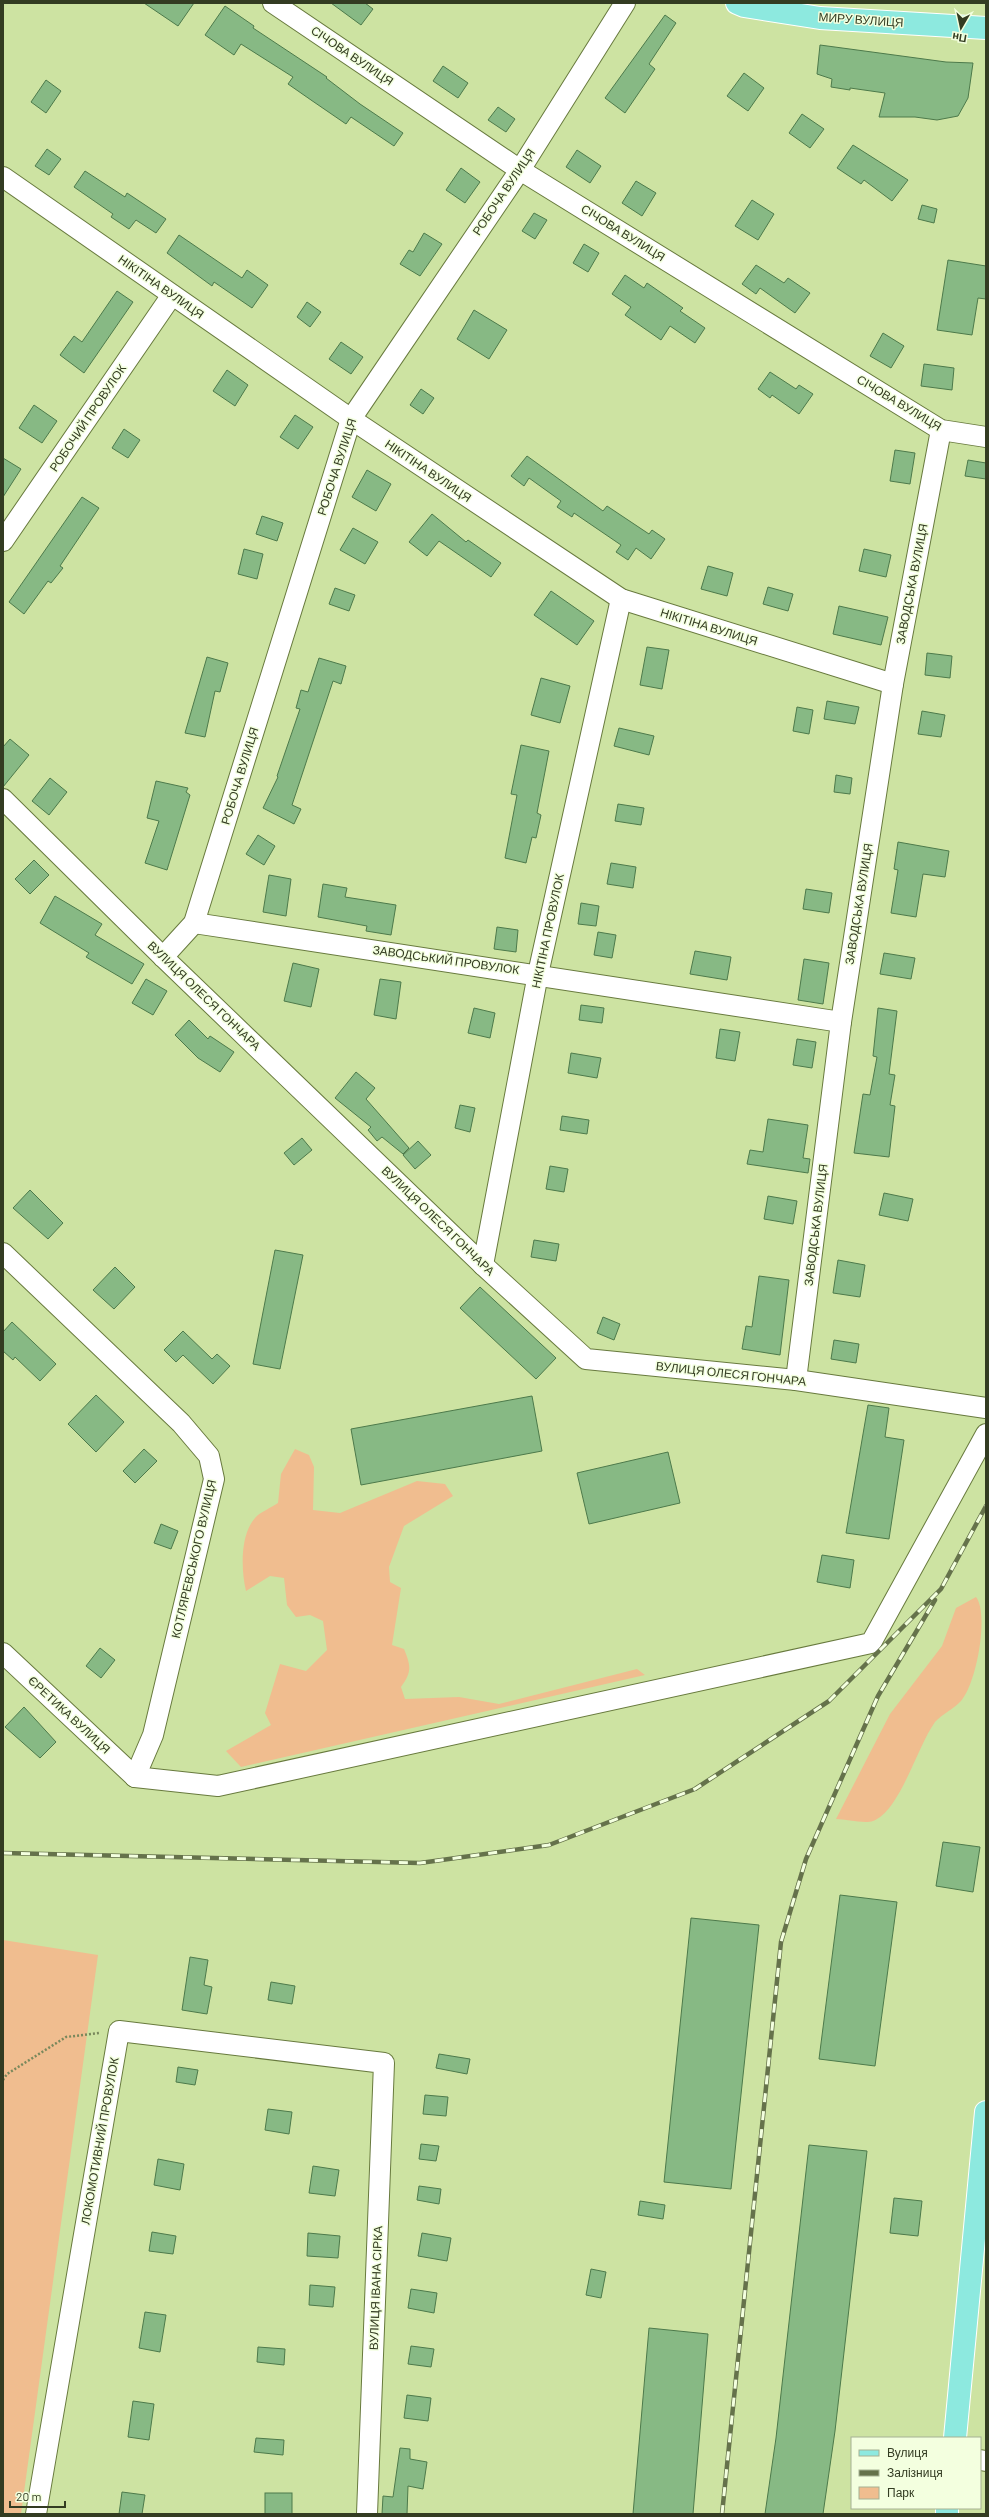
<svg xmlns="http://www.w3.org/2000/svg" width="989" height="2517" viewBox="0 0 989 2517" font-family="Barlow,sans-serif">
<rect width="100%" height="100%" fill="#cde3a2"/>
<g fill="#f0bd8f">
<path d="M295,1449l14,6 5,12 -1,43 27,3 77,-32 28,3 8,12 -49,30 -15,41 1,15 11,6 -9,57 12,4c7,17 8,23 -3,38l4,12 54,-2 40,7 138,-35 8,6 -404,92 -15,-16 45,-26 -6,-12 15,-49 26,7 21,-21 -4,-29 -13,-6 -14,2 -9,-12 -3,-27 -14,-2 -24,15c-5,-21 -6,-56 9,-73 5,-6 16,-10 23,-15l3,-29z"/>
<path d="M976,1597c13,16 1,86 -15,104 -7,8 -19,13 -26,21 -18,25 -35,89 -62,99 -9,3 -27,-2 -37,-2l54,-105 52,-68 14,-38z"/>
<polygon points="3,1940 98,1955 21,2514 3,2514"/>
</g>
<g fill="#87b984" stroke="#4d7a4b">
<polygon points="144,3 194,3 178,26"/>
<polygon points="331,3 365,3 373,9 361,25"/>
<polygon points="225,6 254,26 253,28 327,77 326,78 360,104 403,133 394,146 351,117 346,124 311,100 288,84 293,77 241,44 234,55 205,35"/>
<polygon points="665,15 676,23 649,64 655,69 625,113 605,98"/>
<polygon points="820,45 946,62 973,63 968,98 958,116 937,120 915,117 879,117 885,93 850,88 850,90 831,87 832,79 817,74"/>
<polygon points="443,66 468,83 458,98 433,81"/>
<polygon points="744,73 764,88 748,111 727,96"/>
<polygon points="46,80 61,91 46,113 31,102"/>
<polygon points="498,107 515,119 506,132 488,120"/>
<polygon points="802,114 824,129 810,148 789,133"/>
<polygon points="853,145 908,180 892,201 864,180 861,184 837,168"/>
<polygon points="47,149 61,159 49,175 35,166"/>
<polygon points="577,150 601,166 590,183 566,167"/>
<polygon points="461,168 480,182 465,203 446,190"/>
<polygon points="85,171 125,197 127,193 166,219 156,233 136,220 129,229 111,217 113,214 74,187"/>
<polygon points="636,181 656,193 642,216 622,203"/>
<polygon points="752,200 774,214 758,240 735,226"/>
<polygon points="922,205 937,209 934,223 918,219"/>
<polygon points="534,213 547,220 535,239 522,231"/>
<polygon points="424,233 442,244 420,276 400,264 409,250 413,252"/>
<polygon points="179,235 242,278 247,270 268,285 252,308 214,282 212,286 167,253"/>
<polygon points="584,244 599,253 588,272 573,263"/>
<polygon points="948,260 986,266 986,299 978,298 972,335 937,330"/>
<polygon points="756,265 784,283 788,278 810,293 795,313 760,288 756,294 742,284"/>
<polygon points="625,275 644,288 647,283 683,308 680,311 705,328 695,343 670,326 661,340 625,315 631,307 612,294"/>
<polygon points="117,291 133,302 84,373 60,355 74,336 82,342"/>
<polygon points="307,302 321,312 310,327 297,317"/>
<polygon points="474,310 507,330 489,359 457,339"/>
<polygon points="883,333 904,346 891,368 870,356"/>
<polygon points="341,342 363,357 351,374 329,359"/>
<polygon points="924,364 954,368 952,390 921,386"/>
<polygon points="227,370 248,385 235,406 213,391"/>
<polygon points="770,372 796,389 799,385 813,394 799,414 772,395 770,398 758,389"/>
<polygon points="421,389 434,398 423,414 410,405"/>
<polygon points="34,405 57,421 42,443 19,428"/>
<polygon points="295,415 313,427 298,449 280,437"/>
<polygon points="124,429 140,440 128,458 112,448"/>
<polygon points="895,450 915,453 910,484 890,481"/>
<polygon points="527,456 603,511 607,506 649,534 652,530 665,539 651,559 636,548 628,560 616,552 621,545 574,513 572,517 557,507 561,501 529,478 524,486 511,476"/>
<polygon points="3,458 21,469 3,497"/>
<polygon points="968,460 986,463 986,479 965,476"/>
<polygon points="367,470 391,484 376,511 352,497"/>
<polygon points="82,497 99,508 60,566 63,568 51,583 48,581 24,614 9,602"/>
<polygon points="432,514 466,542 468,540 501,563 491,577 439,541 427,556 409,542"/>
<polygon points="262,516 283,523 277,541 256,534"/>
<polygon points="353,528 378,542 365,564 340,550"/>
<polygon points="244,549 263,554 257,579 238,574"/>
<polygon points="864,549 891,555 886,577 859,571"/>
<polygon points="708,566 733,573 727,596 701,589"/>
<polygon points="768,587 793,594 788,611 763,604"/>
<polygon points="335,588 355,595 349,611 329,604"/>
<polygon points="551,591 594,621 577,645 534,615"/>
<polygon points="839,606 888,617 881,645 833,634"/>
<polygon points="647,647 669,650 662,689 640,685"/>
<polygon points="927,653 952,656 950,678 925,675"/>
<polygon points="207,657 228,663 220,692 215,691 205,737 185,733"/>
<polygon points="319,658 346,666 341,684 333,681 292,805 301,809 294,824 263,808 278,777 277,776 300,709 296,708 301,690 308,692"/>
<polygon points="541,678 570,686 560,723 531,715"/>
<polygon points="827,701 859,707 855,724 824,719"/>
<polygon points="797,707 813,710 809,734 793,731"/>
<polygon points="922,711 945,715 941,737 918,734"/>
<polygon points="619,728 654,736 649,755 614,746"/>
<polygon points="10,739 29,755 3,787 3,747"/>
<polygon points="521,745 549,751 537,813 541,815 536,838 532,837 526,863 505,858 517,795 511,794"/>
<polygon points="836,775 852,778 850,794 834,792"/>
<polygon points="50,778 67,792 49,815 32,801"/>
<polygon points="156,781 188,788 186,792 190,795 167,870 145,863 159,821 147,818"/>
<polygon points="618,804 644,808 641,825 615,821"/>
<polygon points="258,835 275,846 264,865 246,854"/>
<polygon points="898,842 949,851 945,877 923,874 916,917 891,913 898,870 894,869"/>
<polygon points="34,860 49,875 30,894 15,879"/>
<polygon points="611,863 636,867 633,888 607,884"/>
<polygon points="269,875 291,879 286,916 263,912"/>
<polygon points="323,884 347,888 345,897 396,905 391,935 366,931 367,926 318,917"/>
<polygon points="806,889 832,893 829,913 803,909"/>
<polygon points="55,896 102,924 95,935 144,964 132,984 86,957 89,953 40,923"/>
<polygon points="581,903 599,906 596,926 578,924"/>
<polygon points="497,927 518,930 516,952 494,949"/>
<polygon points="598,932 616,935 612,958 594,955"/>
<polygon points="695,951 731,957 727,980 690,974"/>
<polygon points="884,953 915,958 911,979 880,974"/>
<polygon points="804,959 829,963 823,1004 798,1000"/>
<polygon points="293,963 319,969 311,1007 284,1001"/>
<polygon points="146,979 167,991 153,1015 132,1003"/>
<polygon points="380,979 401,982 396,1019 374,1015"/>
<polygon points="581,1005 604,1008 602,1023 579,1020"/>
<polygon points="474,1008 495,1013 490,1038 468,1033"/>
<polygon points="878,1008 897,1011 889,1074 895,1075 890,1105 895,1106 889,1157 854,1153 863,1094 870,1095 877,1057 873,1056"/>
<polygon points="189,1020 208,1039 210,1036 234,1052 220,1072 198,1058 175,1035"/>
<polygon points="720,1029 740,1032 735,1061 716,1058"/>
<polygon points="797,1039 816,1042 812,1068 793,1065"/>
<polygon points="571,1053 601,1058 597,1078 568,1073"/>
<polygon points="356,1072 375,1088 366,1099 409,1148 403,1154 382,1137 377,1141 368,1130 371,1127 335,1098"/>
<polygon points="460,1105 475,1108 470,1132 455,1128"/>
<polygon points="562,1116 589,1120 587,1134 560,1130"/>
<polygon points="768,1119 808,1125 803,1158 810,1159 808,1173 747,1164 750,1150 763,1152"/>
<polygon points="302,1138 312,1150 294,1165 284,1153"/>
<polygon points="418,1141 431,1155 415,1169 403,1155"/>
<polygon points="550,1166 568,1169 564,1192 546,1189"/>
<polygon points="30,1190 63,1223 48,1239 13,1208"/>
<polygon points="884,1193 913,1199 908,1221 879,1215"/>
<polygon points="768,1196 797,1201 793,1224 764,1219"/>
<polygon points="534,1240 559,1244 556,1261 531,1257"/>
<polygon points="275,1250 303,1255 280,1369 253,1364"/>
<polygon points="838,1260 865,1265 860,1297 833,1293"/>
<polygon points="115,1267 135,1287 114,1309 93,1290"/>
<polygon points="759,1276 789,1280 780,1355 742,1349 746,1326 752,1327"/>
<polygon points="480,1287 556,1358 536,1379 460,1308"/>
<polygon points="603,1317 620,1324 614,1340 597,1333"/>
<polygon points="12,1322 56,1364 40,1381 15,1357 13,1360 3,1351 3,1332"/>
<polygon points="183,1331 212,1359 217,1354 230,1366 213,1384 183,1355 176,1362 164,1350"/>
<polygon points="834,1340 859,1344 856,1363 831,1359"/>
<polygon points="96,1395 124,1422 96,1452 68,1424"/>
<polygon points="532,1396 542,1451 361,1485 351,1429"/>
<polygon points="868,1405 889,1408 885,1437 904,1440 889,1539 846,1533"/>
<polygon points="144,1449 157,1461 135,1483 123,1471"/>
<polygon points="668,1452 680,1503 589,1524 577,1473"/>
<polygon points="161,1524 178,1531 171,1549 154,1543"/>
<polygon points="822,1555 854,1560 850,1588 817,1582"/>
<polygon points="100,1648 115,1660 101,1678 86,1666"/>
<polygon points="24,1707 56,1742 40,1758 5,1727"/>
<polygon points="943,1842 980,1847 973,1892 936,1886"/>
<polygon points="840,1895 897,1902 875,2066 819,2059"/>
<polygon points="691,1918 759,1925 731,2189 664,2182"/>
<polygon points="190,1957 208,1960 204,1985 212,1987 207,2014 182,2010"/>
<polygon points="271,1982 295,1986 292,2004 268,2000"/>
<polygon points="439,2054 470,2059 467,2074 436,2068"/>
<polygon points="178,2067 198,2070 195,2085 176,2082"/>
<polygon points="425,2095 448,2097 446,2116 423,2114"/>
<polygon points="268,2109 292,2112 289,2134 265,2130"/>
<polygon points="421,2144 439,2146 436,2161 419,2159"/>
<polygon points="809,2145 867,2151 835,2431 823,2514 765,2514 776,2438"/>
<polygon points="158,2159 184,2164 180,2190 154,2185"/>
<polygon points="313,2166 339,2170 335,2196 309,2193"/>
<polygon points="419,2186 441,2189 439,2204 417,2200"/>
<polygon points="894,2198 922,2201 918,2236 890,2233"/>
<polygon points="640,2201 665,2205 663,2219 638,2215"/>
<polygon points="152,2232 176,2236 173,2254 149,2251"/>
<polygon points="308,2233 340,2236 338,2258 307,2256"/>
<polygon points="422,2233 451,2238 447,2261 418,2256"/>
<polygon points="591,2269 606,2272 601,2298 586,2295"/>
<polygon points="310,2285 335,2287 333,2307 309,2305"/>
<polygon points="411,2289 437,2293 434,2313 408,2308"/>
<polygon points="145,2312 166,2315 160,2352 139,2348"/>
<polygon points="649,2328 708,2334 693,2514 633,2514"/>
<polygon points="411,2346 434,2349 431,2367 408,2364"/>
<polygon points="258,2347 285,2349 284,2365 257,2362"/>
<polygon points="407,2395 431,2398 428,2421 404,2418"/>
<polygon points="133,2401 154,2404 149,2440 128,2437"/>
<polygon points="256,2438 284,2440 283,2455 254,2452"/>
<polygon points="400,2448 410,2449 410,2459 427,2462 423,2489 408,2486 407,2514 382,2514 383,2496 393,2497"/>
<polygon points="122,2492 145,2495 142,2514 119,2514"/>
<rect x="265" y="2493" width="27" height="21"/>
</g>
<g fill="none" stroke-linecap="round" stroke-linejoin="round">
<g stroke="#687a3e" stroke-width="22">
<g id="minor">
<polyline points="273,3 520,170 941,430 986,437"/>
<polyline points="3,177 351,419 621,599 893,684"/>
<polyline points="3,541 172,295"/>
<polyline points="3,799 163,957 483,1265 586,1359 796,1380 986,1408"/>
<polyline points="194,923 841,1022"/>
<polyline points="163,957 194,923 351,419 520,170 625,3"/>
<polyline points="3,1253 181,1423 209,1456 214,1479 153,1735 135,1777"/>
<polyline points="483,1265 538,974 621,599"/>
<polyline points="796,1380 841,1022 893,684 941,430"/>
<polyline points="3,1653 135,1777"/>
<polyline points="135,1777 218,1786 871,1643 986,1434"/>
<polyline points="980,2460 986,2461"/>
<polyline points="36,2514 119,2031 384,2063 367,2514"/>
</g>
</g>
<g stroke="#fff" stroke-width="24">
<g id="major">
<polyline points="737,3 744,6 820,18 986,28"/>
<polyline points="955,2438 986,2112"/>
<polyline points="947,2514 947,2508"/>
</g>
</g>
<polyline stroke="#79885c" stroke-width="2.5" stroke-dasharray="2 2" stroke-linecap="butt" points="3,2080 7,2074 66,2037 99,2033"/>
<use href="#minor" stroke="#fff" stroke-width="20"/>
<use href="#major" stroke="#8de9df" stroke-width="22"/>
<g stroke="#65724b" stroke-width="4.5">
<g id="rail">
<polyline points="3,1853 420,1863 549,1845 695,1789 829,1701 941,1589 986,1506"/>
<polyline points="722,2514 781,1942 806,1859 878,1696 935,1600"/>
</g>
</g>
<use href="#rail" stroke="#f3ffdf" stroke-width="3" stroke-dasharray="9" stroke-linecap="butt"/>
</g>
<g text-anchor="middle" stroke-width="3" stroke-linejoin="round" paint-order="stroke">
<g font-size="12" fill="#333c22" stroke="#f3ffdf">
<text transform="translate(861 20) rotate(4)" y="4">МИРУ ВУЛИЦЯ</text>
<text transform="translate(352 56) rotate(34)" y="4">СІЧОВА ВУЛИЦЯ</text>
<text transform="translate(504 192) rotate(-56)" y="4">РОБОЧА ВУЛИЦЯ</text>
<text transform="translate(623 233) rotate(32)" y="4">СІЧОВА ВУЛИЦЯ</text>
<text transform="translate(161 287) rotate(35)" y="4">НІКІТІНА ВУЛИЦЯ</text>
<text transform="translate(899 403) rotate(31)" y="4">СІЧОВА ВУЛИЦЯ</text>
<text transform="translate(88 418) rotate(-56)" y="4">РОБОЧИЙ ПРОВУЛОК</text>
<text transform="translate(337 467) rotate(-72)" y="4">РОБОЧА ВУЛИЦЯ</text>
<text transform="translate(428 471) rotate(34)" y="4">НІКІТІНА ВУЛИЦЯ</text>
<text transform="translate(912 584) rotate(-79)" y="4">ЗАВОДСЬКА ВУЛИЦЯ</text>
<text transform="translate(709 627) rotate(17)" y="4">НІКІТІНА ВУЛИЦЯ</text>
<text transform="translate(240 776) rotate(-73)" y="4">РОБОЧА ВУЛИЦЯ</text>
<text transform="translate(859 904) rotate(-81)" y="4">ЗАВОДСЬКА ВУЛИЦЯ</text>
<text transform="translate(548 931) rotate(-78)" y="4">НІКІТІНА ПРОВУЛОК</text>
<text transform="translate(446 960) rotate(8)" y="4">ЗАВОДСЬКИЙ ПРОВУЛОК</text>
<text transform="translate(204 996) rotate(44)" y="4">ВУЛИЦЯ ОЛЕСЯ ГОНЧАРА</text>
<text transform="translate(438 1221) rotate(44)" y="4">ВУЛИЦЯ ОЛЕСЯ ГОНЧАРА</text>
<text transform="translate(816 1225) rotate(-83)" y="4">ЗАВОДСЬКА ВУЛИЦЯ</text>
<text transform="translate(731 1374) rotate(6)" y="4">ВУЛИЦЯ ОЛЕСЯ ГОНЧАРА</text>
<text transform="translate(194 1559) rotate(-77)" y="4">КОТЛЯРЕВСЬКОГО ВУЛИЦЯ</text>
<text transform="translate(69 1715) rotate(43)" y="4">ЄРЕТИКА ВУЛИЦЯ</text>
<text transform="translate(100 2141) rotate(-80)" y="4">ЛОКОМОТИВНИЙ ПРОВУЛОК</text>
<text transform="translate(376 2288) rotate(-88)" y="4">ВУЛИЦЯ ІВАНА СІРКА</text>
</g>
</g>
<rect width="989" height="2517" fill="none" stroke="#333c22" stroke-width="8"/>
<rect x="851" y="2437" width="130" height="72" fill="#f3ffdf" stroke="#a6b193"/>
<rect x="859" y="2450" width="20" height="6" fill="#8de9df" stroke="#a6b193"/>
<text x="887" y="2457" font-size="12" fill="#333c22">Вулиця</text>
<rect x="859" y="2470" width="20" height="6" fill="#65724b" stroke="#a6b193"/>
<text x="887" y="2477" font-size="12" fill="#333c22">Залізниця</text>
<rect x="859" y="2487" width="20" height="12" fill="#f0bd8f" stroke="#a6b193"/>
<text x="887" y="2497" font-size="12" fill="#333c22">Парк</text>
<g transform="translate(961 28) rotate(189)" stroke="#f3ffdf" stroke-width="3" paint-order="stroke">
<path d="M0-3L7 15L0 10L-7 15Z" fill="#333c22"/>
<text y="-6" font-size="11" font-weight="bold" text-anchor="middle" fill="#333c22">Пн</text>
</g>
<path d="M10 2501v6h55v-6" fill="none" stroke="#333c22" stroke-width="2"/>
<text x="16" y="2501" font-size="12" fill="#333c22" stroke="#f3ffdf" stroke-width="3" paint-order="stroke">20 m</text>
</svg>
